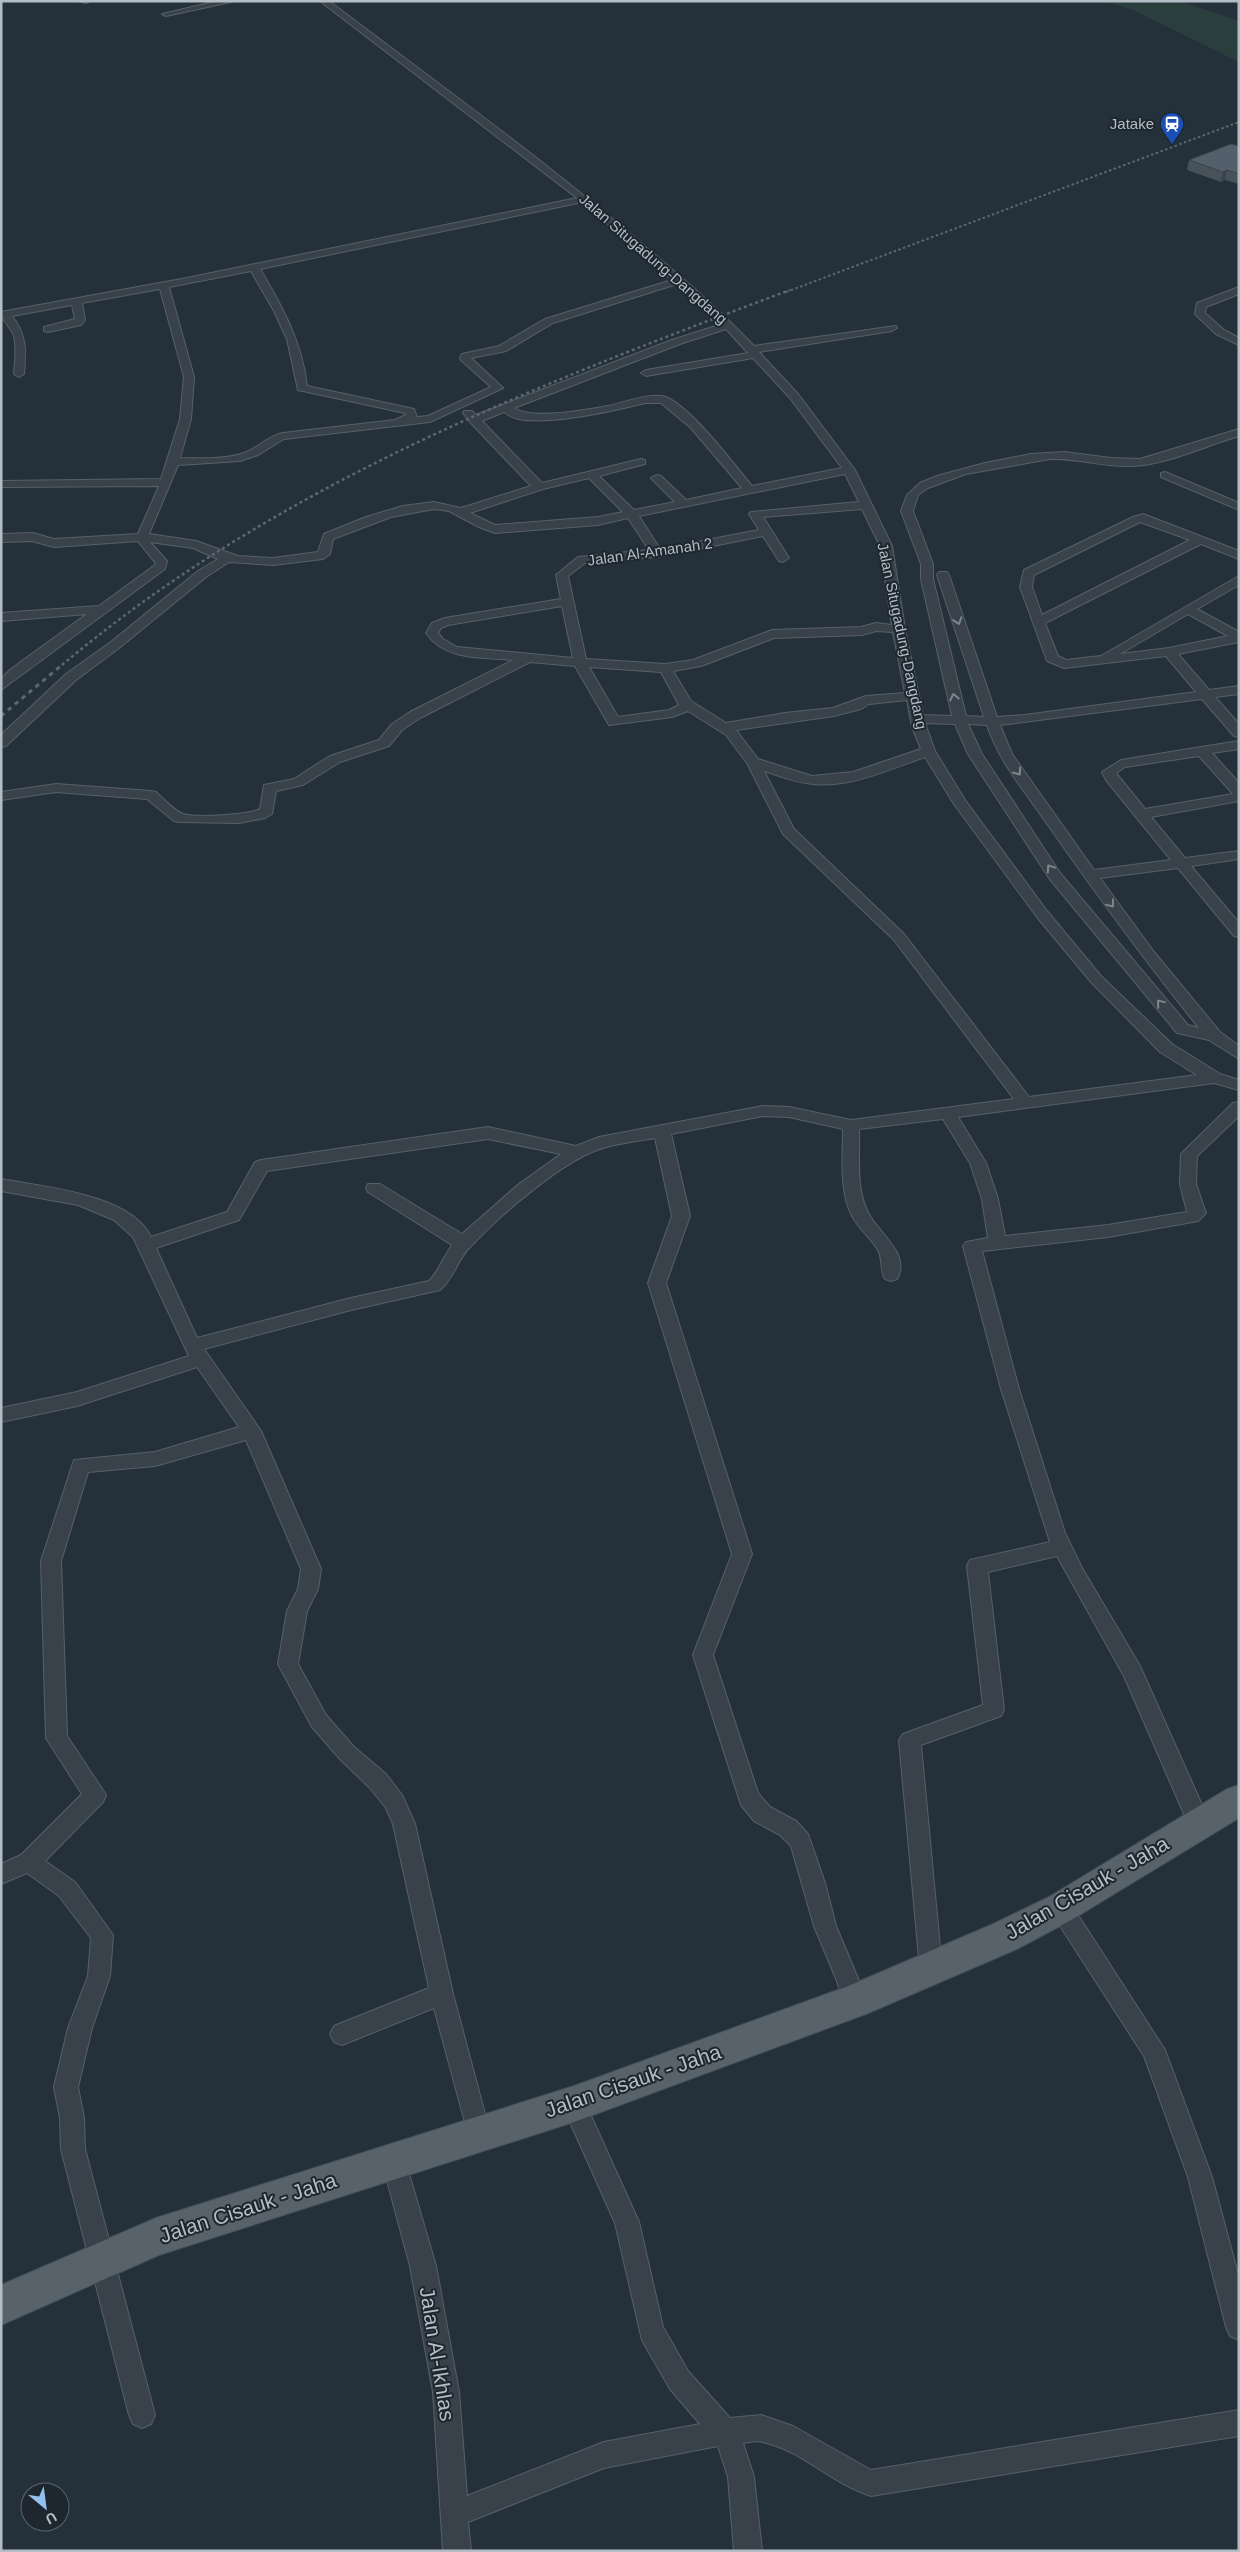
<svg xmlns="http://www.w3.org/2000/svg" width="1240" height="2552" viewBox="0 0 1240 2552" font-family="Helvetica,sans-serif">
<style>
.green{fill:#2a3f3d}
.lines{fill:none;stroke-linecap:round;stroke-linejoin:round}
.street-casing{stroke:#576068;stroke-width:2}
.primary-casing{stroke:#454e56;stroke-width:2}
.street{fill:#39424a;fill-rule:evenodd}
.primary{fill:#57626a;fill-rule:evenodd}
.rail-far2{stroke:#5b6771;stroke-width:2;stroke-dasharray:2.5 2.5;stroke-linecap:butt}
.rail-far1{stroke:#5b6771;stroke-width:2.5;stroke-dasharray:3 3;stroke-linecap:butt}
.rail{stroke:#5b6771;stroke-width:3;stroke-dasharray:4.5 4.5;stroke-linecap:butt}
.wall{fill:#47525b}
.shaded-wall{fill:#3a424a}
.building{fill:#535f6a;stroke:#3a424a}
.oneway{stroke:#7d868e}
.labels{text-anchor:middle;stroke-width:4;stroke-linejoin:round;paint-order:stroke}
.far-poi-label{font-size:15px;fill:#b4bdc6;stroke:#1e272f;text-anchor:end}
.far-street-label{font-size:15px;fill:#b4bdc6;stroke:#1e272f}
.near-street-label{font-size:21px;fill:#b4bdc6;stroke:#1e272f}
</style>
<rect width="100%" height="100%" fill="#25313a"/>
<path class="green" d="M 1104,1 L 1180,1 L 1239,21 L 1239,62 L 1133,10 Z"/>
<g class="lines">
<g class="street-casing">
<g id="street">
<path d="M 77,1 L 90,1 L 86,3 Z"/>
<path d="M 218,1 L 235,1 L 166,16 L 162,14 Z"/>
<path d="M 320,1 L 329,1 C 437,83 547,162 649,250 C 686,281 720,310 754,346 L 896,326 L 897,328 L 892,331 L 759,352 L 798,394 L 855,470 L 892,546 L 905,629 L 923,715 L 952,716 L 921,579 L 921,564 L 901,511 L 907,495 L 920,483 L 937,476 L 985,463 L 1031,454 L 1064,452 L 1111,458 L 1140,459 L 1239,429 L 1239,436 C 1204,446 1167,465 1131,466 C 1104,467 1077,458 1050,459 L 966,474 L 928,488 L 918,495 L 913,511 L 933,564 L 933,579 L 966,716 L 984,717 L 937,575 L 939,572 L 947,572 L 949,575 L 997,717 L 1025,715 L 1196,692 L 1166,656 L 1064,668 L 1047,661 L 1020,587 L 1024,570 L 1133,517 L 1143,514 L 1239,551 L 1239,559 L 1201,544 L 1045,623 L 1058,656 L 1066,660 L 1101,656 L 1239,576 L 1239,585 L 1197,609 L 1239,632 L 1239,642 L 1178,654 L 1209,690 L 1239,686 L 1239,694 L 1215,697 L 1239,724 L 1239,737 L 1234,736 L 1202,699 L 1000,725 L 1012,754 L 1094,870 L 1171,860 L 1106,780 L 1102,772 L 1121,760 L 1239,741 L 1239,749 L 1212,753 L 1239,783 L 1239,801 L 1151,817 L 1185,858 L 1239,851 L 1239,859 L 1191,866 L 1239,923 L 1239,937 L 1234,936 L 1178,868 L 1100,878 L 1154,952 L 1220,1032 L 1239,1046 L 1239,1059 L 1209,1040 L 1177,1033 L 1049,878 L 968,754 L 955,724 L 925,723 L 935,751 L 965,800 L 1047,911 L 1101,976 L 1172,1044 L 1220,1074 L 1239,1080 L 1239,1090 L 1214,1083 L 958,1117 L 986,1163 L 998,1199 L 1005,1236 L 1108,1225 L 1187,1212 L 1180,1184 L 1181,1154 L 1233,1103 L 1239,1102 L 1239,1116 L 1197,1156 L 1196,1184 L 1206,1213 L 1198,1221 L 1108,1237 L 982,1251 L 1019,1389 L 1065,1533 L 1082,1568 L 1140,1666 L 1210,1823 L 1207,1830 L 1199,1833 L 1191,1830 L 1124,1676 L 1057,1556 L 988,1572 L 1004,1710 L 1001,1716 L 921,1745 L 942,1969 L 939,1977 L 931,1980 L 923,1977 L 920,1969 L 899,1740 L 903,1734 L 983,1705 L 967,1566 L 970,1560 L 1050,1542 L 1001,1389 L 963,1246 L 966,1242 L 988,1238 L 982,1199 L 970,1163 L 943,1119 L 859,1129 C 860,1157 855,1192 870,1216 C 880,1234 911,1255 897,1279 L 891,1281 L 885,1279 C 880,1271 883,1259 878,1250 C 871,1238 859,1229 852,1216 C 839,1190 843,1157 843,1129 L 789,1117 L 763,1116 L 671,1134 L 690,1216 L 666,1283 L 752,1554 L 713,1655 L 758,1793 L 770,1807 L 796,1821 L 808,1834 L 825,1883 L 836,1926 L 859,1981 L 865,2002 L 861,2010 L 853,2013 L 845,2010 L 837,1981 L 814,1926 L 791,1846 L 780,1835 L 754,1821 L 741,1805 L 693,1655 L 732,1554 L 648,1283 L 672,1216 L 655,1138 C 638,1141 620,1143 603,1148 C 564,1159 498,1217 470,1247 C 457,1260 454,1278 440,1290 L 351,1310 L 204,1349 L 261,1431 L 321,1569 L 318,1589 L 307,1611 L 298,1664 L 326,1715 L 354,1747 L 386,1774 L 402,1795 L 415,1824 L 453,1994 L 490,2133 L 486,2141 L 478,2145 L 470,2141 L 434,2008 L 342,2045 L 334,2042 L 330,2034 L 334,2026 L 429,1988 L 393,1824 L 386,1808 L 370,1788 L 340,1759 L 312,1727 L 278,1664 L 287,1611 L 298,1589 L 301,1569 L 246,1440 L 155,1466 L 88,1472 L 61,1561 L 67,1736 L 106,1795 L 103,1802 L 45,1861 L 75,1882 L 113,1935 L 110,1976 L 92,2028 L 78,2087 L 84,2118 L 85,2149 L 155,2415 L 151,2424 L 142,2428 L 133,2424 L 129,2415 L 61,2149 L 60,2118 L 54,2087 L 68,2028 L 88,1976 L 91,1938 L 59,1896 L 27,1873 L 1,1884 L 1,1864 L 21,1855 L 82,1794 L 46,1738 L 41,1561 L 74,1460 L 155,1452 L 239,1427 L 197,1367 L 77,1406 L 1,1422 L 1,1408 L 77,1392 L 189,1356 L 133,1237 L 114,1220 L 78,1205 L 1,1191 L 1,1179 C 43,1187 131,1194 151,1237 L 227,1212 L 255,1162 L 261,1160 L 488,1127 L 576,1146 L 599,1137 L 763,1106 L 789,1107 L 851,1120 L 1014,1099 L 894,940 L 783,834 L 747,763 L 726,735 L 688,711 L 672,717 L 609,725 L 575,666 L 530,662 L 420,718 L 402,730 L 389,746 L 340,762 L 303,785 L 276,791 L 272,814 L 265,818 L 239,823 L 179,822 L 174,821 L 147,799 L 56,792 L 1,800 L 1,792 L 56,784 L 151,791 L 156,792 C 163,798 174,811 183,814 C 196,818 249,815 260,809 L 264,785 L 294,779 L 330,756 L 379,740 L 392,724 L 410,712 L 513,660 C 483,657 445,661 426,633 L 432,623 L 445,618 L 561,599 L 556,575 L 578,557 L 649,550 L 628,518 L 598,525 L 495,533 L 479,527 L 449,511 L 434,509 L 391,517 L 333,539 L 330,554 L 323,559 L 273,565 L 229,562 L 206,577 L 119,648 L 76,680 L 6,746 L 1,747 L 1,735 L 66,674 L 111,642 L 198,571 L 218,559 L 193,548 L 150,542 L 167,561 L 165,569 L 1,690 L 1,679 L 11,669 L 87,614 L 1,621 L 1,613 L 99,606 L 155,565 L 155,562 L 138,541 L 54,547 L 32,541 L 1,542 L 1,534 L 33,533 L 54,539 L 138,534 L 159,486 L 1,487 L 1,481 L 161,479 L 180,419 L 184,377 L 160,289 L 82,303 L 85,320 L 81,325 L 48,332 L 44,331 L 44,327 L 75,319 L 72,305 L 12,316 C 27,335 26,351 24,374 L 19,377 L 14,374 C 15,362 17,348 14,336 C 11,327 1,320 1,312 L 187,278 L 577,198 ZM 583,202 L 672,280 L 545,319 L 499,346 L 462,354 L 460,358 L 461,360 L 491,387 L 428,416 L 417,417 L 414,409 L 307,386 C 302,342 282,306 260,269 ZM 251,271 L 274,311 L 287,339 L 298,390 L 405,413 L 406,415 L 395,420 L 283,433 C 268,436 258,448 244,453 C 224,460 201,458 180,458 L 191,419 L 194,377 L 169,287 ZM 677,284 L 722,324 L 672,340 L 476,415 L 472,411 L 464,411 L 463,413 L 470,422 L 531,486 L 461,508 L 434,502 L 403,506 L 366,517 L 324,534 L 318,552 L 273,558 L 238,556 L 196,541 L 149,534 L 178,465 L 240,461 L 258,455 L 284,439 L 430,422 L 503,388 L 471,358 L 506,351 L 553,323 ZM 726,329 L 748,353 L 646,370 L 641,373 L 646,376 L 753,358 L 790,398 L 842,468 L 752,486 C 732,462 695,412 668,398 C 654,391 623,403 608,406 C 585,410 533,420 514,408 L 680,344 ZM 645,403 L 661,403 L 691,428 L 742,488 L 686,500 L 661,476 L 657,475 L 651,478 L 675,502 L 634,510 L 599,476 L 645,464 L 645,460 L 641,459 L 542,483 L 482,421 L 504,412 C 509,415 513,418 518,419 C 550,425 613,411 645,403 ZM 845,474 L 859,502 L 751,512 L 749,514 L 759,530 L 660,549 L 639,516 ZM 589,478 L 623,512 L 598,517 L 495,525 L 470,513 L 543,489 ZM 862,509 L 880,546 L 892,625 L 876,623 L 861,627 L 772,630 L 693,660 L 665,664 L 586,659 L 568,576 L 585,563 L 657,557 L 763,536 L 779,561 L 783,562 L 789,558 L 763,517 ZM 1140,522 L 1190,540 L 1042,615 L 1032,587 L 1034,575 ZM 562,606 L 573,658 L 457,647 L 443,639 L 438,633 L 441,628 L 448,625 ZM 1188,614 L 1228,636 L 1169,648 L 1120,654 ZM 876,631 L 893,632 L 905,693 L 866,696 L 833,708 L 785,713 L 726,723 L 691,701 L 673,671 L 701,666 L 774,638 L 862,635 ZM 589,667 L 661,672 L 679,705 L 669,710 L 618,717 ZM 907,700 L 912,727 L 921,749 L 853,772 L 812,776 L 758,759 L 736,730 L 834,716 L 861,709 L 869,704 ZM 968,724 L 987,725 C 999,762 1026,793 1048,825 C 1096,894 1146,962 1199,1028 L 1188,1025 L 1060,873 L 982,754 ZM 1199,756 L 1233,794 L 1145,809 L 1116,773 L 1125,767 ZM 925,757 L 954,804 L 1037,917 L 1091,982 L 1160,1052 L 1197,1075 L 1029,1097 L 904,934 L 794,829 L 764,771 C 780,776 796,783 813,784 C 850,788 890,769 925,757 ZM 488,1139 L 561,1154 L 519,1184 L 462,1234 L 380,1184 L 368,1184 L 366,1188 L 368,1192 L 452,1245 C 444,1256 439,1271 429,1281 L 351,1298 L 197,1338 L 156,1248 L 239,1220 L 267,1171 Z"/>
<path d="M 1239,287 L 1239,294 L 1206,307 L 1205,313 L 1224,330 L 1239,338 L 1239,345 L 1216,334 L 1195,314 L 1197,303 Z"/>
<path d="M 1165,472 L 1239,503 L 1239,510 L 1161,477 L 1161,473 Z"/>
<path d="M 1061,1898 L 1069,1901 L 1165,2050 L 1212,2177 L 1239,2278 L 1239,2340 L 1230,2336 L 1226,2327 L 1188,2177 L 1144,2056 L 1053,1915 L 1050,1908 L 1053,1901 Z"/>
<path d="M 574,2092 L 582,2096 L 639,2222 L 663,2327 L 688,2371 L 730,2418 L 761,2415 L 793,2426 L 871,2470 L 1239,2410 L 1239,2436 L 871,2496 C 832,2484 803,2451 763,2442 C 757,2440 749,2442 743,2443 L 754,2477 L 762,2551 L 734,2551 L 728,2477 L 718,2446 L 604,2468 L 468,2522 L 471,2551 L 443,2551 L 433,2392 L 410,2266 L 382,2162 L 385,2153 L 394,2150 L 403,2153 L 436,2266 L 459,2392 L 467,2496 L 604,2442 L 700,2424 L 670,2389 L 642,2340 L 615,2223 L 562,2104 L 566,2096 Z"/>
</g>
</g>
<g class="primary-casing">
<path id="primary" d="M 1239,1785 L 1239,1818 L 1073,1919 L 1017,1949 L 866,2014 L 574,2122 L 159,2255 L 1,2325 L 1,2285 L 156,2218 L 574,2086 L 846,1987 L 991,1925 L 1049,1897 L 1227,1789 Z"/>
</g>
<use href="#street" class="street"/>
<use href="#primary" class="primary"/>
<path class="rail-far2" d="M 786,292 L 1239,122"/>
<path class="rail-far1" d="M 62,665 C 276,485 531,387 790,290"/>
<path class="rail" d="M 1,716 L 63,664"/>
</g>
<path class="wall" d="M 1239,146 L 1239,184 L 1225,180 L 1221,182 L 1187,170 L 1189,160 Z"/>
<path class="shaded-wall" d="M 1227,170 L 1225,180 L 1221,182 L 1223,172 Z"/>
<path class="building" d="M 1231,144 L 1239,146 L 1239,174 L 1227,170 L 1223,172 L 1189,160 Z"/>
<defs><path id="oneway-chevron" d="M-2-3.5L2.5 0L-2 3.5" fill="none" stroke-width="1.6" stroke-linecap="round" stroke-linejoin="round" transform="scale(1.25)"/></defs>
<g class="oneway">
<use href="#oneway-chevron" transform="translate(958 621) rotate(71)"/>
<use href="#oneway-chevron" transform="translate(954 697) rotate(-102)"/>
<use href="#oneway-chevron" transform="translate(1018 772) rotate(55)"/>
<use href="#oneway-chevron" transform="translate(1050 868) rotate(-124)"/>
<use href="#oneway-chevron" transform="translate(1111 904) rotate(53)"/>
<use href="#oneway-chevron" transform="translate(1160 1003) rotate(-130)"/>
</g>
<defs>
<g id="station-pin" transform="scale(1.25)"><path d="M0 17L-7.5 6A9.5 9.5 0 1 1 7.5 6Z" fill="#1a4fb4" stroke="#1e272f"/><path d="M-3-6H3Q5-6 5-4V2Q5 4 3 4L4.5 6H3L1.5 4h-3L-3 6H-4.5L-3 4Q-5 4-5 2V-4Q-5-6-3-6ZM-3.5-4v3h7v-3ZM-3.5 1v1.5H-2V1ZM2 1v1.5H3.5V1Z" fill="#fff"/></g>
</defs>
<g fill-rule="evenodd">
<use href="#station-pin" x="1172" y="124"/>
</g>
<g class="labels">
<g class="far-poi-label">
<text x="1154" y="129">Jatake</text>
</g>
<g class="far-street-label">
<text transform="translate(653 259) rotate(41)" y="5">Jalan Situgadung-Dangdang</text>
<text transform="translate(650 552) rotate(-8)" y="5">Jalan Al-Amanah 2</text>
<text transform="translate(902 636) rotate(78)" y="5">Jalan Situgadung-Dangdang</text>
</g>
<g class="near-street-label">
<text transform="translate(1087 1888) rotate(-30)" y="7">Jalan Cisauk - Jaha</text>
<text transform="translate(633 2081) rotate(-19)" y="7">Jalan Cisauk - Jaha</text>
<text transform="translate(248 2208) rotate(-18)" y="7">Jalan Cisauk - Jaha</text>
<text transform="translate(437 2354) rotate(81)" y="7">Jalan Al-Ikhlas</text>
</g>
</g>
<rect width="1240" height="2552" fill="none" stroke="#b4bdc6" stroke-width="5"/>
<g transform="translate(45 2507) rotate(151)"><circle r="24" fill="#1e272f" stroke="#5a636b"/>
<path d="M0-4L9 19L0 12L-9 19Z" fill="#92c1ed"/>
<text y="-8" font-size="14" font-weight="bold" text-anchor="middle" fill="#b4bdc6">U</text>
</g>
</svg>
